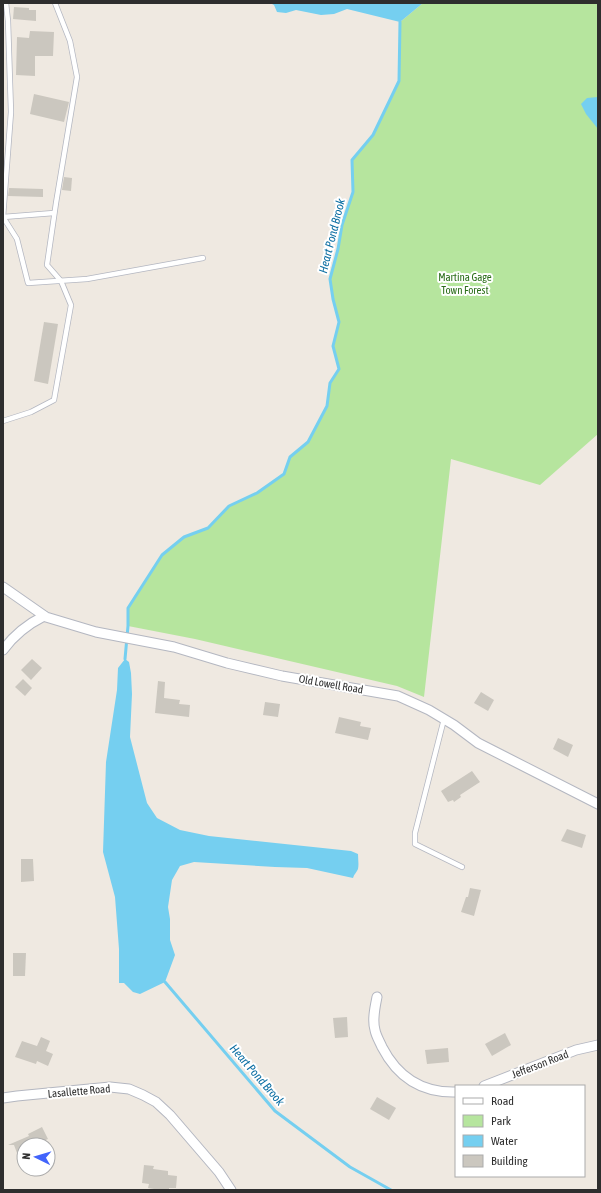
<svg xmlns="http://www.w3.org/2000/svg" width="601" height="1193" viewBox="0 0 601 1193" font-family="'Asap Condensed',sans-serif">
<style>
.green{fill:#b6e59e}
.water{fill:#75cff0}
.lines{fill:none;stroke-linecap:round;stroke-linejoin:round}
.stream{stroke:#75cff0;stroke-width:3}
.building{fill:#cbc7bf}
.lane-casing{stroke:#b4b7c1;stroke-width:6}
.street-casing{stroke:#b4b7c1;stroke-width:11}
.lane{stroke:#fff;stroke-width:4.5}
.street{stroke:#fff;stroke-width:9}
.labels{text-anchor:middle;stroke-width:4;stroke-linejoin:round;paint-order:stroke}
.park-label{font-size:11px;fill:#2c6e1b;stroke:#fff}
.street-label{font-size:11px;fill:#2e2e2e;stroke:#fff}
.water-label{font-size:12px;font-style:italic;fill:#0d6fa3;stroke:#fff}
</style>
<rect width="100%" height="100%" fill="#efe9e1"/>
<path class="green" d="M 423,3 L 598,3 L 598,434 L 540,485 L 451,459 L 424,697 L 397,686 L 195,639 L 128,626 L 128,608 L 162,555 L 184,537 L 208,528 L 229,506 L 257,493 L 284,474 L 290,457 L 308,442 L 327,406 L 330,383 L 339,369 L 333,346 L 339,322 L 333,299 L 330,279 L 338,249 L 342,225 L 353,192 L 352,160 L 373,135 L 398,81 L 400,22 Z"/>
<g class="water">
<path d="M 270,3 L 423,3 L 400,22 L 347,9 L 334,14 L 321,15 L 296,10 L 286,13 L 277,12 L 274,5 Z"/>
<path d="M 598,97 L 598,129 L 586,114 L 581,104 L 587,98 Z"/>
<path d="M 125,659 L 129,662 L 131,673 L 132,694 L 130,737 L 147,803 L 157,818 L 180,830 L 209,836 L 351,851 L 358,854 C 358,859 359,864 358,869 C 357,872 354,874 353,878 L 307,868 L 275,867 L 194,862 L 180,866 L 172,880 L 168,907 L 170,919 L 170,940 L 175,955 L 165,982 L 140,994 L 133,992 L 124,983 L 119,983 L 119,949 L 115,897 L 103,852 L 106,762 L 117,690 L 118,668 Z"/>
</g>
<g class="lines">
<g class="stream">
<path d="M 125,659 L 128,626 L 128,608 L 162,555 L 184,537 L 208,528 L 229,506 L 257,493 L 284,474 L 290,457 L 308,442 L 327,406 L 330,383 L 339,369 L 333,346 L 339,322 L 333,299 L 330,279 L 338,249 L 342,225 L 353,192 L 352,160 L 373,135 L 399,81 L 400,22"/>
<path d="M 165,982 L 275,1111 L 350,1167 L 391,1190"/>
</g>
</g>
<g class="building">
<path d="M 14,7 L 29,8 L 29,10 L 36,10 L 36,21 L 13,19 Z"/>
<path d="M 30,31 L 54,32 L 53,56 L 35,56 L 35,76 L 16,75 L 17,37 L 29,38 Z"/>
<path d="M 34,94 L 69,102 L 64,122 L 30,114 Z"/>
<path d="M 64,177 L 72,178 L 71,191 L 62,190 Z"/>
<path d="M 9,188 L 43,189 L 43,197 L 8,196 Z"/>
<path d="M 44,322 L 58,324 L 48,384 L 34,381 Z"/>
<path d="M 32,659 L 42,668 L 31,680 L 21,670 Z"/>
<path d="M 23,679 L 32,688 L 25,696 L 15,687 Z"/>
<path d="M 158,681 L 165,682 L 164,698 L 180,700 L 179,704 L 190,705 L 189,717 L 155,713 Z"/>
<path d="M 481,692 L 494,700 L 488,711 L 474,703 Z"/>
<path d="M 265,702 L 280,704 L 278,717 L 263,715 Z"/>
<path d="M 339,717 L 361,722 L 360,726 L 371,728 L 368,740 L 335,733 Z"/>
<path d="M 558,738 L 573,745 L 568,757 L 553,749 Z"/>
<path d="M 472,771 L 480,782 L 460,795 L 461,797 L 454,802 L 453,800 L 448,802 L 441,791 Z"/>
<path d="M 567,829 L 586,835 L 582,848 L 561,841 Z"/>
<path d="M 21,859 L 33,859 L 34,881 L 21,882 Z"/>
<path d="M 470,888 L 481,890 L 474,916 L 461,912 L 466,897 L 468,897 Z"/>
<path d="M 13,953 L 26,953 L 25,976 L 13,976 Z"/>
<path d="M 347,1017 L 348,1037 L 335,1038 L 333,1018 Z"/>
<path d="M 505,1033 L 511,1045 L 492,1056 L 485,1044 Z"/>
<path d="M 41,1037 L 50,1041 L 46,1051 L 53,1054 L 48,1066 L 37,1061 L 36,1064 L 15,1057 L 22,1041 L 37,1046 Z"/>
<path d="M 448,1048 L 449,1062 L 427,1064 L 425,1050 Z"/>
<path d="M 377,1097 L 396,1108 L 389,1120 L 370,1109 Z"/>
<path d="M 42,1127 L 48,1139 L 34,1145 L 24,1145 L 24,1150 L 17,1153 L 14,1145 L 8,1145 L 29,1136 L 28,1134 Z"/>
<path d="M 144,1165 L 154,1166 L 153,1169 L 168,1171 L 168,1175 L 177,1176 L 176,1188 L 169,1188 L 169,1190 L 160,1190 L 148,1188 L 149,1184 L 142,1183 Z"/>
</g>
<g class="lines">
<g class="lane-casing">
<g id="lane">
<path d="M 54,213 L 3,217 L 17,239 L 28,283 L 87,279 L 203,258"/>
<path d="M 3,217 L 11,112 L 8,21 L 6,3"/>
<path d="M 3,421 L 31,412 L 54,400 L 71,305 L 61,281 L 47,265 L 56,203 L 77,77 L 70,41 L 55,3"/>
<path d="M 444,719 L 415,833 L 415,844 L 462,867"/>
</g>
</g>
<g class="street-casing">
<g id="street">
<path d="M 3,587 L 46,617 L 96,632 L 174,647 L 227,663 L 282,676 L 398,696 L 429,710 L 454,725 L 478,743 L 598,804"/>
<path d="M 3,650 C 14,635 28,624 44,616"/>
<path d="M 377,997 C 375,1007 372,1020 375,1030 C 376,1036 380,1042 382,1047 C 398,1078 422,1093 456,1092"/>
<path d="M 484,1086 L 576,1050 L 598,1045"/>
<path d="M 3,1098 L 17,1096 L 110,1087 L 129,1089 L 143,1095 L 156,1102 L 170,1115 L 219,1172 L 231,1190"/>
</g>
</g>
<use href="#lane" class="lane"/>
<use href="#street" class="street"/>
</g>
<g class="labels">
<g class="park-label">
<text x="465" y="281">Martina Gage<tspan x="465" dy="13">Town Forest</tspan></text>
</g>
<g class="street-label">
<text transform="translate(331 684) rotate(10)" y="4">Old Lowell Road</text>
<text transform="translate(540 1064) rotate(-21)" y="4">Jefferson Road</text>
<text transform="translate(79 1091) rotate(-5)" y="4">Lasallette Road</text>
</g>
<g class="water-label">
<text transform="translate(332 236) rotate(-76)" y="4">Heart Pond Brook</text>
<text transform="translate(257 1075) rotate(49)" y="4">Heart Pond Brook</text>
</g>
</g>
<rect width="601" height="1193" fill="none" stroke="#2e2e2e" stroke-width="8"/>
<rect x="455" y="1085" width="130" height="92" fill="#ffffff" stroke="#ababab"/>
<rect x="463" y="1098" width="20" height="6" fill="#ffffff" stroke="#ababab"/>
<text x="491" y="1105" font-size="12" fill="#2e2e2e">Road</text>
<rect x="463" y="1115" width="20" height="12" fill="#b6e59e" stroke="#ababab"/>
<text x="491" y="1125" font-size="12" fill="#2e2e2e">Park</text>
<rect x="463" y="1135" width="20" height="12" fill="#75cff0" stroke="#ababab"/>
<text x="491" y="1145" font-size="12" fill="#2e2e2e">Water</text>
<rect x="463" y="1155" width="20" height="12" fill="#cbc7bf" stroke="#ababab"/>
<text x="491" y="1165" font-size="12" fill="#2e2e2e">Building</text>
<g transform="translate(36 1157) rotate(275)"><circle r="19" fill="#ffffff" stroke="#ababab"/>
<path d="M0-3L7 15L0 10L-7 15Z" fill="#4264fb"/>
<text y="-6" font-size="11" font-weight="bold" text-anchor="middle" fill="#2e2e2e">N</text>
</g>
</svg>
